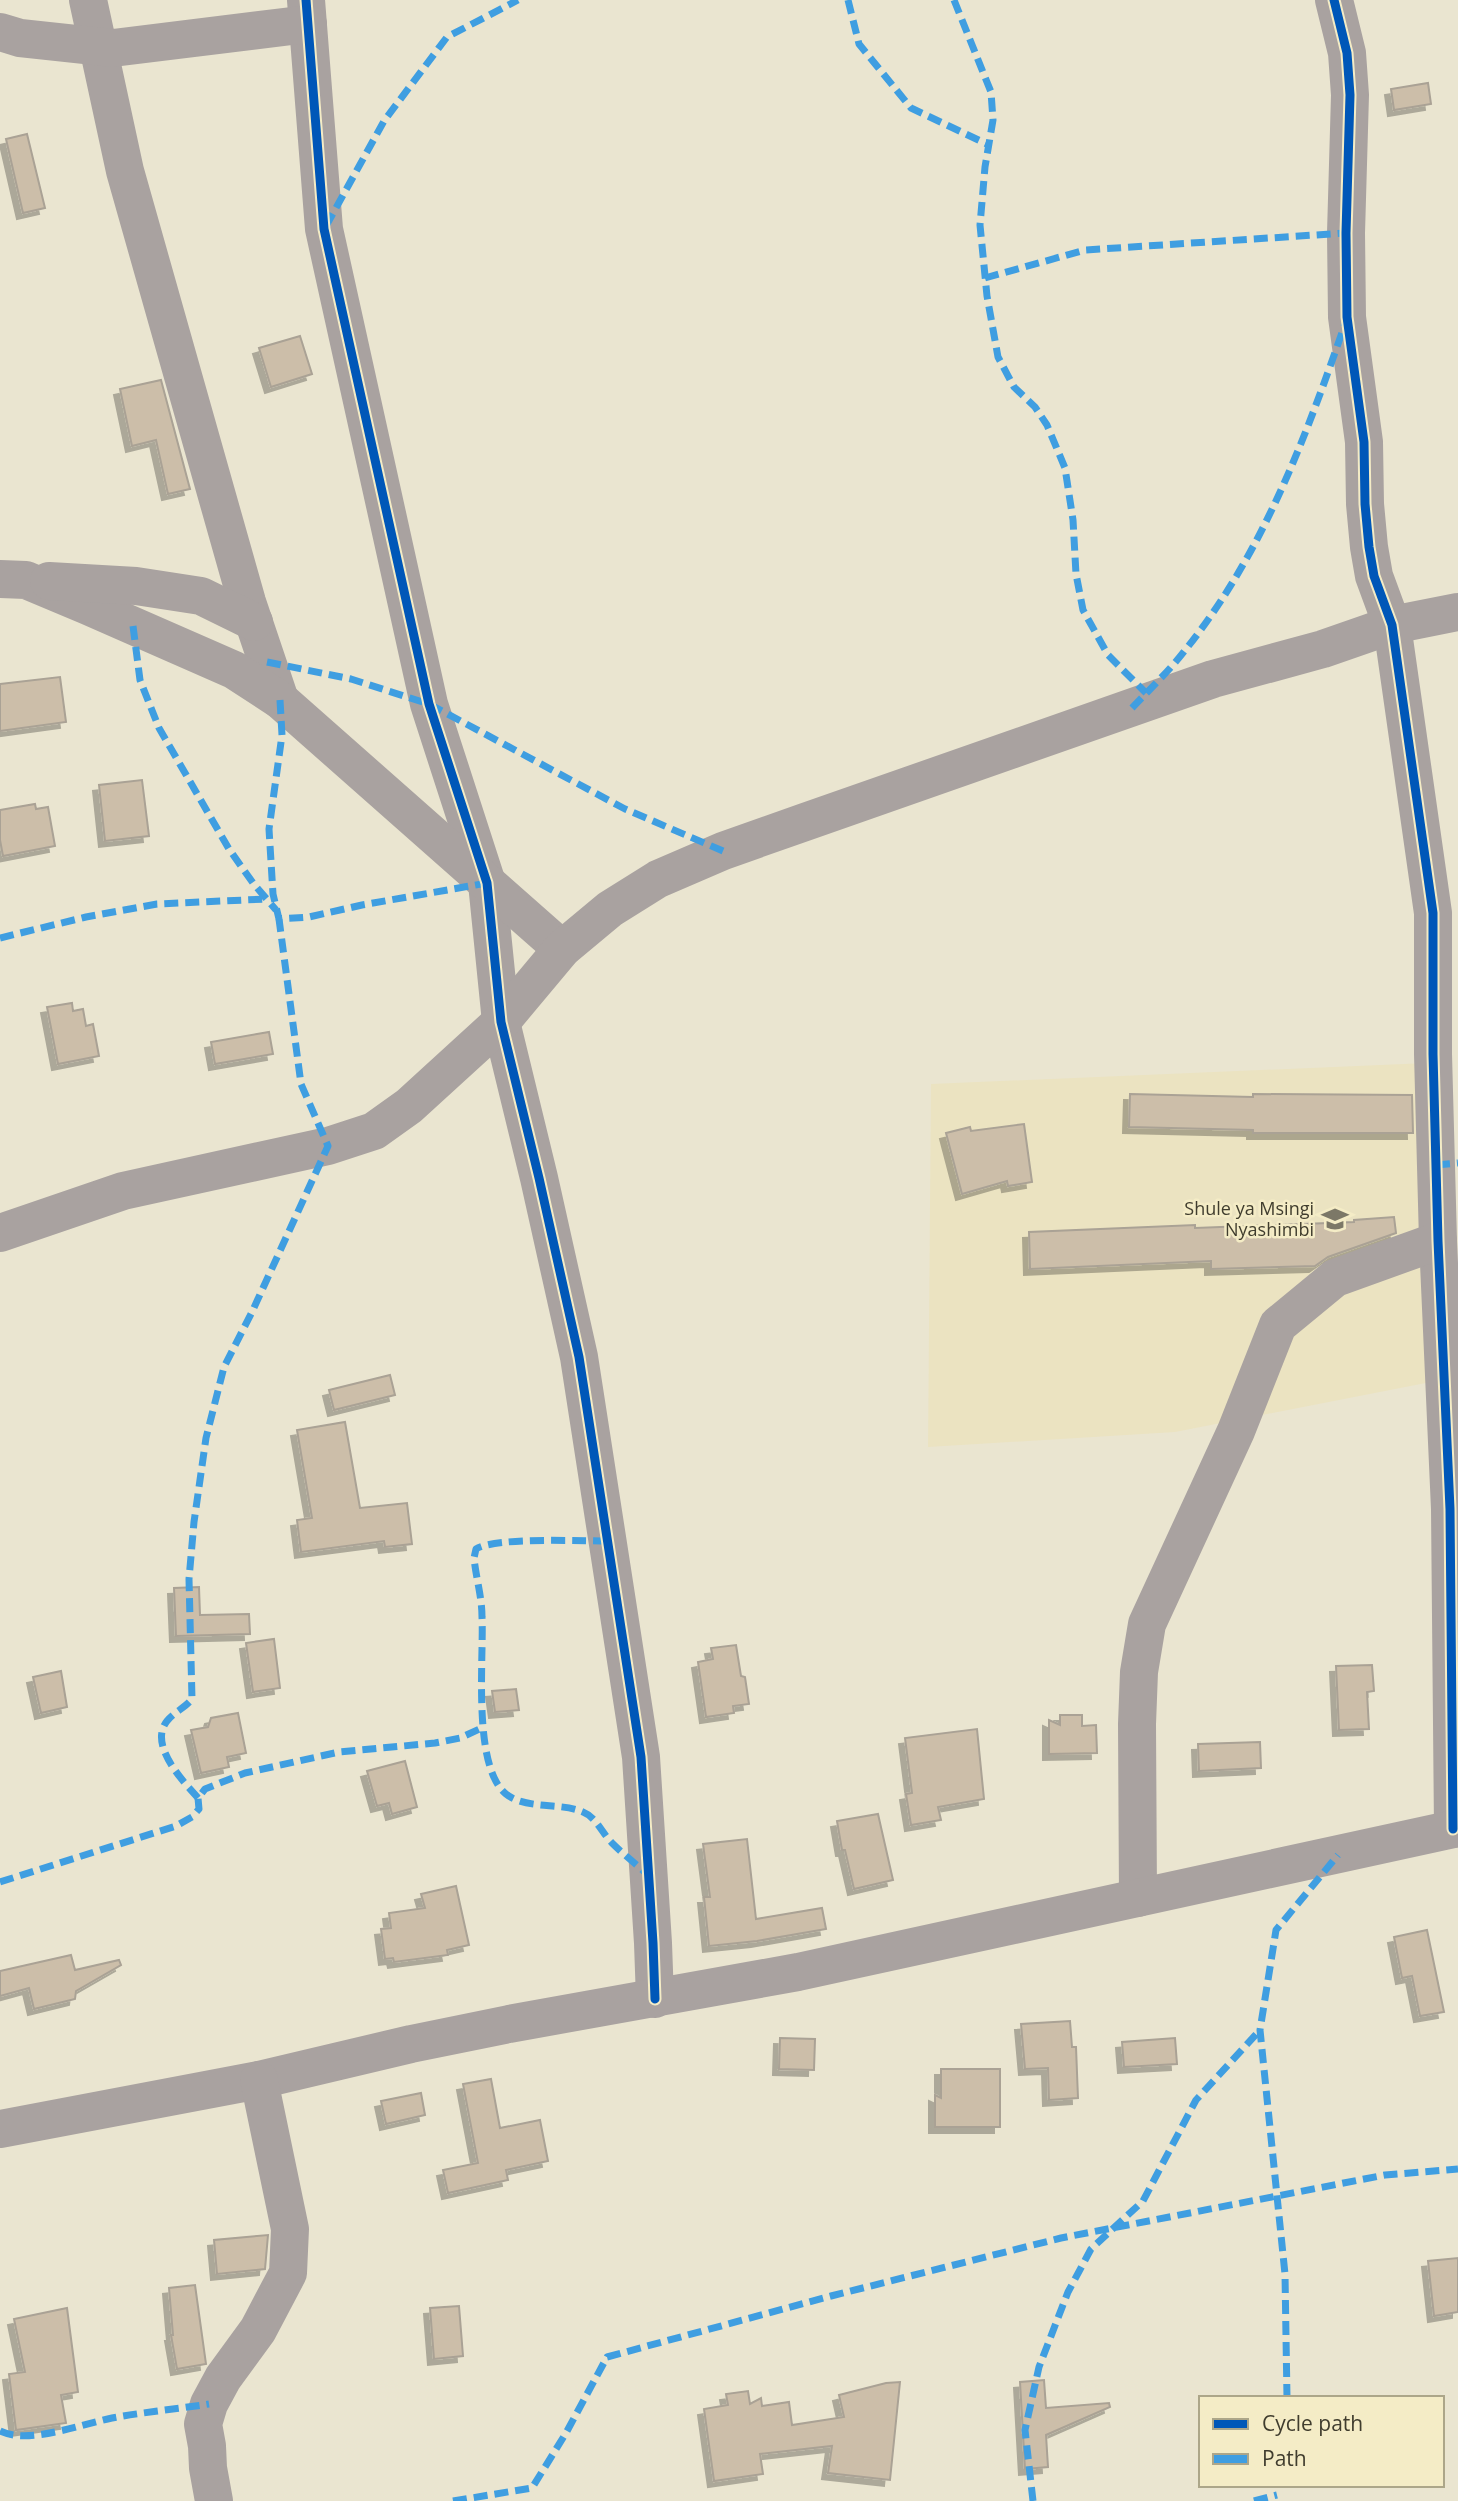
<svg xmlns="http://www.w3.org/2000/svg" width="1458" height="2501" viewBox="0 0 1458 2501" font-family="'Open Sans',sans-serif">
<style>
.built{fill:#ebe3c1}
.building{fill:#ccbea9;stroke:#aaa295;stroke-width:2;filter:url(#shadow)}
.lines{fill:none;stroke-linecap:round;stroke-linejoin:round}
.minor{stroke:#a9a2a0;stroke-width:38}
.quiet{stroke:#3f9ee1;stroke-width:7;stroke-dasharray:14 7;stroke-linecap:butt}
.cycleway-casing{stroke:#f4ecc6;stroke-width:13}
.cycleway{stroke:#0057b8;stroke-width:9}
.labels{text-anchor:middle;stroke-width:5;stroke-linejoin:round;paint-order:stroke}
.poi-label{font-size:18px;fill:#403d2e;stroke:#f4ecc6;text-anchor:end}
</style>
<defs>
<filter id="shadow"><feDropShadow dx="-6" dy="6" stdDeviation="0" flood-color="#0004"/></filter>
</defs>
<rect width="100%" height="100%" fill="#eae5d0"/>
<path class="built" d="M 1427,1063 L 1436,1381 L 1175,1432 L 928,1447 L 931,1084 Z"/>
<g class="building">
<path d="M 1428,83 L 1431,104 L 1394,110 L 1391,89 Z"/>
<path d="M 27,134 L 45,208 L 23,213 L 6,139 Z"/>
<path d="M 300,336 L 312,374 L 271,387 L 259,348 Z"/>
<path d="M 161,380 L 190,489 L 168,494 L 156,440 L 132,446 L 120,389 Z"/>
<path d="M 60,677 L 66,722 L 0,731 L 0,684 Z"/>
<path d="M 142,780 L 149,836 L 105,841 L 99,785 Z"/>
<path d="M 35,804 L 36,809 L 48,807 L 55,846 L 3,856 L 0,840 L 0,810 Z"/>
<path d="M 72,1003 L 73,1011 L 83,1009 L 86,1026 L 93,1024 L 99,1056 L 58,1064 L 47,1007 Z"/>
<path d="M 269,1032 L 273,1054 L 215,1064 L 211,1042 Z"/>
<path d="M 1130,1094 L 1253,1097 L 1253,1094 L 1412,1095 L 1413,1133 L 1253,1133 L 1253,1130 L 1129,1127 Z"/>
<path d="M 1024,1124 L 1032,1182 L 1008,1186 L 1007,1181 L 962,1194 L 946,1133 L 970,1127 L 971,1131 Z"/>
<path d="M 1394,1217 L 1396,1233 L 1328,1257 L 1315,1266 L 1211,1269 L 1211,1261 L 1030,1269 L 1029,1232 L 1195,1225 L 1195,1228 L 1354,1222 L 1354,1220 Z"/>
<path d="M 390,1375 L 395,1395 L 334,1410 L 329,1390 Z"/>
<path d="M 345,1422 L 360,1508 L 407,1503 L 412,1544 L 385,1547 L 384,1541 L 301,1552 L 297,1520 L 312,1518 L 297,1430 Z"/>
<path d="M 199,1587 L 200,1615 L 249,1614 L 250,1634 L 176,1636 L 174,1588 Z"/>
<path d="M 274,1639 L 280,1688 L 253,1692 L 246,1643 Z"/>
<path d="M 736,1645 L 741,1676 L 745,1677 L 749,1704 L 733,1706 L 734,1713 L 706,1717 L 698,1662 L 713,1659 L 711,1648 Z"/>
<path d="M 1372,1665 L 1374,1691 L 1367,1692 L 1369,1729 L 1339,1730 L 1336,1666 Z"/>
<path d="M 61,1671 L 67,1707 L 41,1713 L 33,1677 Z"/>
<path d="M 516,1689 L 519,1710 L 495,1712 L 492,1691 Z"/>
<path d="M 238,1713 L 246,1753 L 227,1757 L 229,1767 L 201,1773 L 191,1730 L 208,1727 L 211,1718 Z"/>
<path d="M 1060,1715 L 1082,1715 L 1082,1726 L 1096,1725 L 1097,1753 L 1049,1754 L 1049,1720 L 1060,1725 Z"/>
<path d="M 977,1729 L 984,1799 L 938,1807 L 941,1820 L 911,1825 L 906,1794 L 912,1793 L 905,1738 Z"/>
<path d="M 1260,1742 L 1261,1768 L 1199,1771 L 1198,1744 Z"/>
<path d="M 405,1761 L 417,1807 L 392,1814 L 389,1803 L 377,1806 L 367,1771 Z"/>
<path d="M 878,1814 L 893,1880 L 854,1889 L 845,1850 L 842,1850 L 837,1821 Z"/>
<path d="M 747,1839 L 756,1919 L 822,1908 L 826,1929 L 757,1941 L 709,1946 L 704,1897 L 710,1897 L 703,1844 Z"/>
<path d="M 456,1886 L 469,1945 L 447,1950 L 448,1955 L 394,1962 L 393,1958 L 385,1959 L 381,1929 L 391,1928 L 389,1913 L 425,1908 L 421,1894 Z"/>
<path d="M 1427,1930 L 1444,2012 L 1420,2016 L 1412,1976 L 1402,1978 L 1394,1937 Z"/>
<path d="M 71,1955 L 75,1970 L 119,1960 L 121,1965 L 76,1991 L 75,1999 L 34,2009 L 29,1988 L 0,1996 L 0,1971 Z"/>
<path d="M 1070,2021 L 1072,2047 L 1076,2047 L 1078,2098 L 1049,2100 L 1048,2068 L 1025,2069 L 1021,2024 Z"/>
<path d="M 780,2038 L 815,2039 L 814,2070 L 779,2069 Z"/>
<path d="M 1175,2038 L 1177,2064 L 1124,2067 L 1122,2042 Z"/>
<path d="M 941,2069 L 1000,2069 L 1000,2127 L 935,2127 L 935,2095 L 941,2098 Z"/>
<path d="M 491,2079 L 500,2128 L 540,2120 L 548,2161 L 506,2170 L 508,2180 L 448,2193 L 443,2170 L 478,2163 L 463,2084 Z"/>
<path d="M 421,2093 L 425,2115 L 386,2124 L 381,2101 Z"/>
<path d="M 268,2235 L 265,2269 L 217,2274 L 214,2240 Z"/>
<path d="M 1458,2258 L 1458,2312 L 1434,2316 L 1428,2261 Z"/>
<path d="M 195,2285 L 206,2364 L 177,2369 L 171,2335 L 173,2335 L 169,2288 Z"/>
<path d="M 459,2306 L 463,2356 L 434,2359 L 430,2308 Z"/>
<path d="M 67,2308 L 78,2392 L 61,2395 L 66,2423 L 16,2430 L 9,2374 L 25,2372 L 14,2319 Z"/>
<path d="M 1044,2380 L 1046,2408 L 1109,2403 L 1110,2407 L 1046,2435 L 1048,2467 L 1025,2469 L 1020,2382 Z"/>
<path d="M 900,2382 L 890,2480 L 828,2473 L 832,2446 L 760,2454 L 763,2474 L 714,2481 L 704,2409 L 728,2405 L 726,2394 L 748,2391 L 750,2404 L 761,2398 L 762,2406 L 789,2402 L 792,2425 L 844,2417 L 839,2395 L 886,2383 Z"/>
</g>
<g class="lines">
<g class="minor">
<path d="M 88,0 L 125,171 L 247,602 L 280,700"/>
<path d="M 306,0 L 324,229 L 429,704 L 487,883 L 501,1022 L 539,1178 L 579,1357 L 641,1757 L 653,1943 L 655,1999"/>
<path d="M 1334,0 L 1347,53 L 1350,95 L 1346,233 L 1347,317 L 1364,442 L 1365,504 L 1369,547 L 1374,576 L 1392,625 L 1433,913 L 1433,1054 L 1438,1241 L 1450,1509 L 1453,1829"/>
<path d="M 0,32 L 20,38 L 113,48 L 308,24"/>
<path d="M 0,579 L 26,580 L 88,606 L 234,670 L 280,700 L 562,949"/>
<path d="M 49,581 L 136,586 L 201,596 L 254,622"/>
<path d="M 0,1233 L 123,1191 L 328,1146 L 374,1131 L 409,1106 L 501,1022 L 562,949 L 610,909 L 658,879 L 723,851 L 805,822 L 1213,679 L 1323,649 L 1392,625 L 1458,612"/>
<path d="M 1138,1898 L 1137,1724 L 1139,1672 L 1147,1624 L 1236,1431 L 1278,1325 L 1335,1278 L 1438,1241"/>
<path d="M 0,2129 L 259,2080 L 411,2044 L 509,2024 L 798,1972 L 1458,1828"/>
<path d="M 214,2501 L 208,2468 L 207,2446 L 203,2424 L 209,2404 L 223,2378 L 258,2330 L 288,2273 L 290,2229 L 259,2080"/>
</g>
<g class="quiet">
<path d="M 848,0 L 859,44 L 911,108 L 989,145"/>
<path d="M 954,0 L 991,92 L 993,120 L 985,167 L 980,225 L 987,296 L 998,357 L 1014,387 L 1035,407 L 1047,425 L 1065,468 L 1073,520 L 1076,574 L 1083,610 L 1108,655 L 1146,693"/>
<path d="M 326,226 L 384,121 L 447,37 L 518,0"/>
<path d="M 985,278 L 1085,250 L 1346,233"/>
<path d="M 133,626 L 140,680 L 159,728 L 229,849 L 253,883 L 276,910"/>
<path d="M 267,662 L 351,679 L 429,704 L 625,809 L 723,851"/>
<path d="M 280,700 L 282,735 L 269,829 L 273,894 L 279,919 L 309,917 L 362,905 L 487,883"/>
<path d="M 1132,708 C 1150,689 1170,670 1186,649 C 1263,553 1305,439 1345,324"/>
<path d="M 0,938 L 86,917 L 157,904 L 266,899"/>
<path d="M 1436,1165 L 1458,1163"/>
<path d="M 607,1541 C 580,1541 495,1537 476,1549 L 474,1558 C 476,1578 482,1597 482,1617 C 484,1658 472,1766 506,1794 C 526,1810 560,1802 583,1812 C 596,1817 602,1833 612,1843 C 623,1854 636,1864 648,1875"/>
<path d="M 198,1798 C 183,1781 148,1745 167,1721 C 174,1712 185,1708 192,1699 L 189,1579 L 194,1522 L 206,1438 L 224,1367 L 252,1312 L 328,1146 L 301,1084 L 279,919"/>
<path d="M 0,1882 L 176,1826 L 192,1817 L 199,1809 L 198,1798 L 205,1789 L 245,1773 L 339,1752 L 435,1743 L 460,1738 L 484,1727"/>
<path d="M 1287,2398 L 1285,2274 L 1260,2030 L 1276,1930 L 1338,1855"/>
<path d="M 0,2431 C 28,2445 82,2424 112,2418 C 144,2412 177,2409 209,2404"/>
<path d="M 453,2501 L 532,2488 L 566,2433 L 607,2357 L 831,2296 L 1061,2238 L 1385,2175 L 1458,2169"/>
<path d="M 1033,2501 L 1025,2430 L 1039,2367 L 1068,2292 L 1091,2249 L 1143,2201 L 1196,2100 L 1260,2030"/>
<path d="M 1254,2501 L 1277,2495"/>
</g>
<g class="cycleway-casing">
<g id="cycleway">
<path d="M 306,0 L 324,229 L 429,704 L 487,883 L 501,1022 L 539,1178 L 579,1357 L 641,1757 L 653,1943 L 655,1999"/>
<path d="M 1334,0 L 1347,53 L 1350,95 L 1346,233 L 1347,317 L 1364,442 L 1365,504 L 1369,547 L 1374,576 L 1392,625 L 1433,913 L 1433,1054 L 1438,1241 L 1450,1509 L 1453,1829"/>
</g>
</g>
<use href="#cycleway" class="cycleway"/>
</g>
<defs>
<g id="school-bare" transform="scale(2.1)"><path d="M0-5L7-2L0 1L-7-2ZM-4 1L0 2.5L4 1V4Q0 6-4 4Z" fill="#7c7867" stroke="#f4ecc6" stroke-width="2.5" paint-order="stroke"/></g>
</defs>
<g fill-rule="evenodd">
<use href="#school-bare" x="1335" y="1219"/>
</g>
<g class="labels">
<g class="poi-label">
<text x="1314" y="1215">Shule ya Msingi<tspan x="1314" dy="21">Nyashimbi</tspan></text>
</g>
</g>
<rect x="1199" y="2396" width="245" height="91" fill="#f4ecc6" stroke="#aca689" stroke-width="2"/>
<rect x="1213" y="2419" width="35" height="10" fill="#0057b8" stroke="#aca689" stroke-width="2"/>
<text x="1262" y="2431" font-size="21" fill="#403d2e">Cycle path</text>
<rect x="1213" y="2454" width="35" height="10" fill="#3f9ee1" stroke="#aca689" stroke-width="2"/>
<text x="1262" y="2466" font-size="21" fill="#403d2e">Path</text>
</svg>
